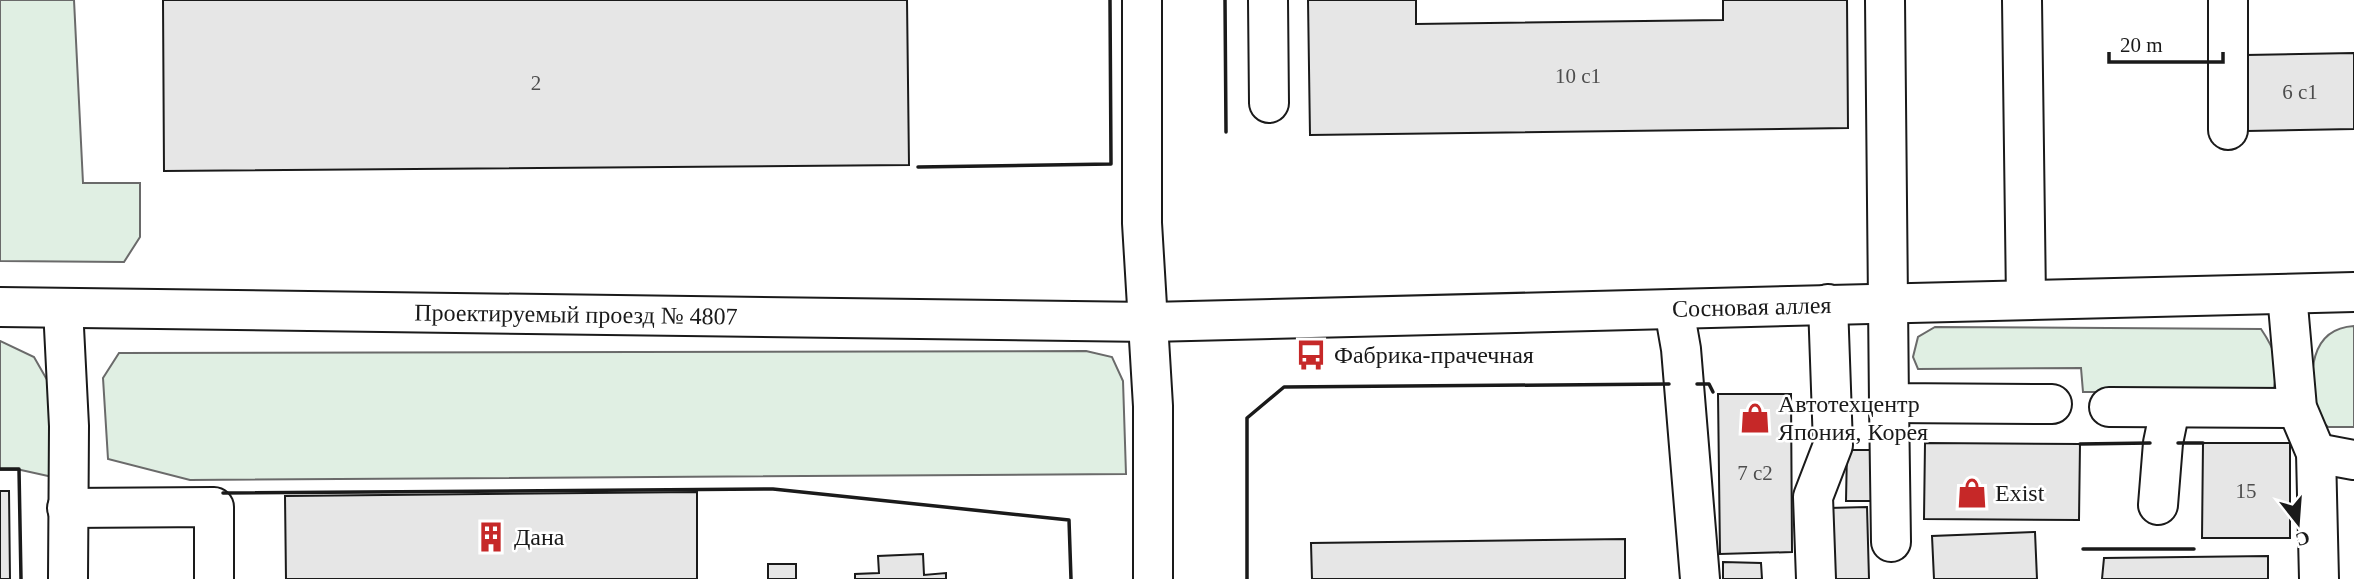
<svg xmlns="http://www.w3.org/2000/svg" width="2354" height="579" viewBox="0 0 2354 579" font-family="'Times New Roman',serif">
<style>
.green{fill:#e0efe3;stroke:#6a6a6a;stroke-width:2}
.building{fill:#e6e6e6;stroke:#1a1a1a;stroke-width:2}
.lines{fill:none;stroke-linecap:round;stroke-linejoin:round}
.minor-casing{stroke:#1a1a1a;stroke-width:42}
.major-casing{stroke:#1a1a1a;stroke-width:42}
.minor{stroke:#fff;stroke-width:38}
.major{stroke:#fff;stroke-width:38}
.wall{stroke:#1a1a1a;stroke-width:3.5}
.labels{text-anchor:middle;stroke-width:5;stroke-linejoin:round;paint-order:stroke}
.number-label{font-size:21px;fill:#4d4d4d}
.street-label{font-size:24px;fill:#1a1a1a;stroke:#fff}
.poi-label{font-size:24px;fill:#1a1a1a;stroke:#fff;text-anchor:start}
</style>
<rect width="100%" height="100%" fill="#fff"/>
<g class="green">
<path d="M 0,0 L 74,0 L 83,183 L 140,183 L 140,237 L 124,262 L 0,261 Z"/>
<path d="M 2354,326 L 2354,427 L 2328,427 L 2313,413 C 2311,379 2306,329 2354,326 Z"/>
<path d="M 1935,327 L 2261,329 C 2276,351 2279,362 2274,388 L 2255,392 L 2083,392 L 2081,368 L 1918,369 L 1913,357 L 1918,337 Z"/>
<path d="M 0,341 L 34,357 L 50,385 L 57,478 L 21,470 L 0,470 Z"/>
<path d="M 1086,351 L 1112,357 L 1123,381 L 1126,474 L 190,480 L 108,459 L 103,378 L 119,353 Z"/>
</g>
<g class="building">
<path d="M 163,0 L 907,0 L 909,165 L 164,171 Z"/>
<path d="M 1308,0 L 1416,0 L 1416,24 L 1723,20 L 1723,0 L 1847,0 L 1848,128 L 1310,135 Z"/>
<path d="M 2354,53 L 2354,129 L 2247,131 L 2246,55 Z"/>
<path d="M 1718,394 L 1791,394 L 1792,552 L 1720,554 Z"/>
<path d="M 1925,443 L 2080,444 L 2079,520 L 1924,519 Z"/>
<path d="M 2203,443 L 2290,443 L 2290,538 L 2202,538 Z"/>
<path d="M 1847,450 L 1873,450 L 1873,501 L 1846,501 Z"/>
<path d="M 0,491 L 9,491 L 10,579 L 0,579 Z"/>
<path d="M 697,492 L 697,579 L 286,579 L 285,496 Z"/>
<path d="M 1867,507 L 1869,579 L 1830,579 L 1829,508 Z"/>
<path d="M 2035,532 L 2037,579 L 1934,579 L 1932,536 Z"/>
<path d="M 1625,539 L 1625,579 L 1312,579 L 1311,543 Z"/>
<path d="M 923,554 L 924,575 L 946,573 L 946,579 L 855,579 L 855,574 L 879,573 L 878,556 Z"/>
<path d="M 2268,556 L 2268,579 L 2102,579 L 2104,558 Z"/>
<path d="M 1723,562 L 1761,563 L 1762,579 L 1723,579 Z"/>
<rect x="768" y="564" width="28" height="15"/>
</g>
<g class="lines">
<g class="minor-casing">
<g id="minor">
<path d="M 1142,0 L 1142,223 L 1153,406 L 1153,579"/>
<path d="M 1268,0 L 1269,103"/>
<path d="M 1885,0 L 1889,403 L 2052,404"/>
<path d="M 2022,0 L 2026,300"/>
<path d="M 2228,0 L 2228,130"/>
<path d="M 2287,294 L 2297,408 L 2316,453 L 2319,579"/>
<path d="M 63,308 L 69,426 L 68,579"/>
<path d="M 1674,309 L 1681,349 L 1700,579"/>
<path d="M 1889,403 L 1891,542"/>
<path d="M 2109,407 L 2297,408"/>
<path d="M 2316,453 L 2354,460"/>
<path d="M 2158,505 L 2163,443 L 2170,409"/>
<path d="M 67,508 L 214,507 L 214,579"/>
<path d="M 1816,579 L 1813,497 L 1833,445 L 1828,304"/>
</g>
</g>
<g class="major-casing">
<g id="major">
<path id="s1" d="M 0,307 L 1150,322 L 2354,292"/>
</g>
</g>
<use href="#minor" class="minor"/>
<use href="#major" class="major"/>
<g class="wall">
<path d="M 1225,0 L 1226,132"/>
<path d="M 918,167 L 1111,164 L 1110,0"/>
<path d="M 1697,384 L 1709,384 L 1713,392"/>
<path d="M 2178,443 L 2203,443"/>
<path d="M 2080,444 L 2150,443"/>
<path d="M 0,469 L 19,469 L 21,579"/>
<path d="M 223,493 L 773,489 L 1069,520 L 1071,579"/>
<path d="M 2083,549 L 2194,549"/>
<path d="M 1247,579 L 1247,418 L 1284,387 L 1669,384"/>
</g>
</g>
<defs>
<g id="bus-bare" transform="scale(2.415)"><path d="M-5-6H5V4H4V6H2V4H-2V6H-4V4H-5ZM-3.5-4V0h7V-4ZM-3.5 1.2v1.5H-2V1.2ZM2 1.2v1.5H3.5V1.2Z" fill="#c62828" stroke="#fff" stroke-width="2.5" paint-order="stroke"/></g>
<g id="shop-bare" transform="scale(2.415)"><path d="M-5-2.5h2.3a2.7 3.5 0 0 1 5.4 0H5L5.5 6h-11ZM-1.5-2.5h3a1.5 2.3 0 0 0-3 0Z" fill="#c62828" stroke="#fff" stroke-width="2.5" paint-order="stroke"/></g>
<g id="building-bare" transform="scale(2.415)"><path d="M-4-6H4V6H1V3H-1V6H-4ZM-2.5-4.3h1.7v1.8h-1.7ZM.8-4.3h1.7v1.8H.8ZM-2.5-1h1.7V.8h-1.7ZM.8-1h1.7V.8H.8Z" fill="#c62828" stroke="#fff" stroke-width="2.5" paint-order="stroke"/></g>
</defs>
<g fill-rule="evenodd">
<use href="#bus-bare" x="1311" y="355"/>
<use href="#shop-bare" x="1755" y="418"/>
<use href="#shop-bare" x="1972" y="493"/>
<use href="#building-bare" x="491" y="537"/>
</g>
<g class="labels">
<g class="number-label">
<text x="1578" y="83">10 с1</text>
<text x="536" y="90">2</text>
<text x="2300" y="99">6 с1</text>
<text x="1755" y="480">7 с2</text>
<text x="2246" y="498">15</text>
</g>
<g class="street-label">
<text dy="8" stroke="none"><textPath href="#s1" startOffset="1752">Сосновая аллея</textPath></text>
<text dy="8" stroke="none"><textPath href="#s1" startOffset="576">Проектируемый проезд № 4807</textPath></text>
</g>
<g class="poi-label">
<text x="1334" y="363">Фабрика-прачечная</text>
<text x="1778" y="412">Автотехцентр<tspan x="1778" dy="28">Япония, Корея</tspan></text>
<text x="1995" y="501">Exist</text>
<text x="514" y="545">Дана</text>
</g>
</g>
<g transform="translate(2298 523) rotate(163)" stroke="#ffffff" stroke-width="5" paint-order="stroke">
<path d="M0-5L12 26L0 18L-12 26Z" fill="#1a1a1a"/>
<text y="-10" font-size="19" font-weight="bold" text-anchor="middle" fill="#1a1a1a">С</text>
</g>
<path d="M2109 52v10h114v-10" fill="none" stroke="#1a1a1a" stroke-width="3.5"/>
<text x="2120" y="52" font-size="21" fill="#1a1a1a" stroke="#ffffff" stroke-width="5" paint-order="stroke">20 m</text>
</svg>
